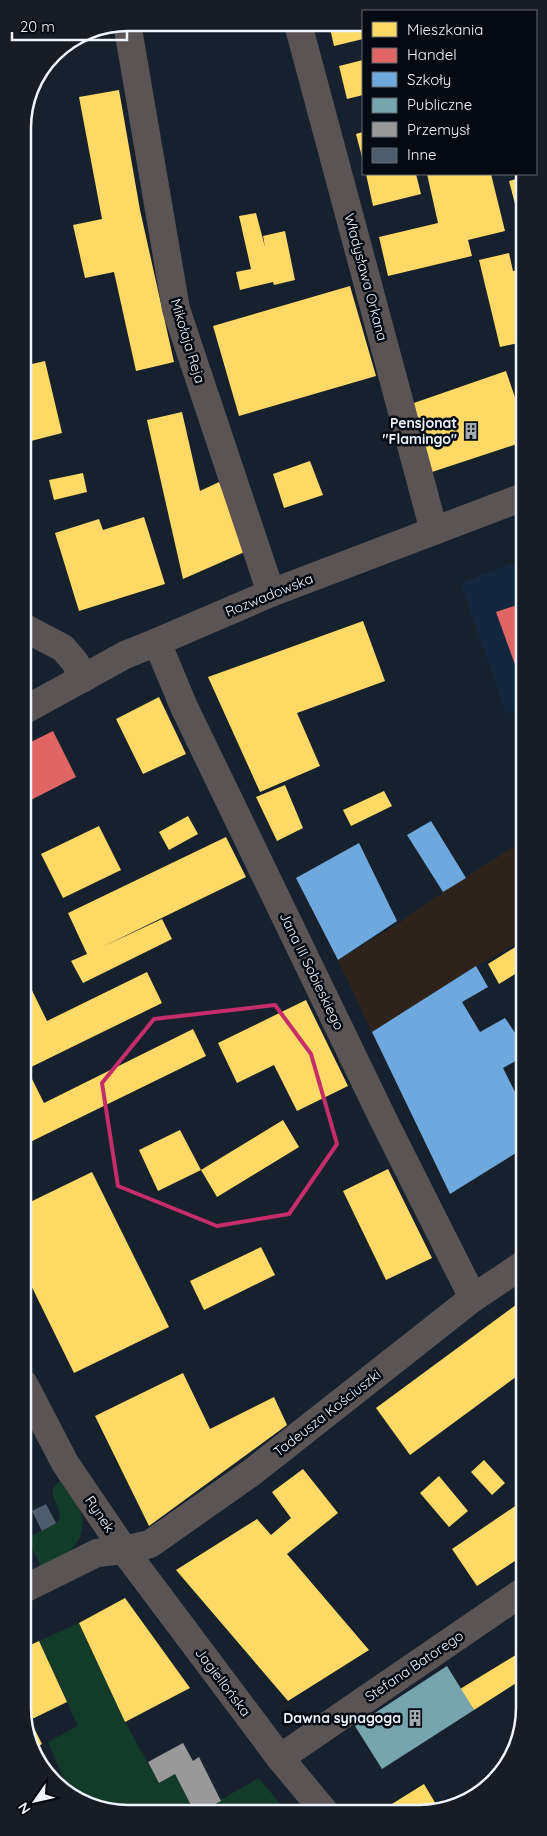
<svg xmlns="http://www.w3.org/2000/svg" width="547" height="1836" viewBox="0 0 547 1836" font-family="Quicksand,sans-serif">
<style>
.built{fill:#13273f}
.education{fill:#2e231b}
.green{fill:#133b29}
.homes{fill:#ffd966}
.shops{fill:#e06666}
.schools{fill:#6fa8dc}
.public{fill:#76a5af}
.industry{fill:#999}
.building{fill:#4f5c6d}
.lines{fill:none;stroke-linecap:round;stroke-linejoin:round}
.minor{stroke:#5a5454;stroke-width:28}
.marked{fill:none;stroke:#c62e6b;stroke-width:4;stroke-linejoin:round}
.labels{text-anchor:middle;stroke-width:5;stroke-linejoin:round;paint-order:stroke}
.street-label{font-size:14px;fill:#eef5fe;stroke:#040a13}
.poi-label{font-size:14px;font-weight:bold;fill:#eef5fe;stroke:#040a13;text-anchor:end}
.rim{fill:none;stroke:#eef5fe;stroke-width:2.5}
</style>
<rect width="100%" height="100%" fill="#17212d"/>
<path class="built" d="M 523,559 L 523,707 L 506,714 L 461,583 Z"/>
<path class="education" d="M 523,841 L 523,940 L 476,966 L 372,1032 L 338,960 L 399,923 L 443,892 Z"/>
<g class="green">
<path d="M 62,1479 C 68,1489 77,1501 81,1513 C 89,1543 64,1557 42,1568 L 27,1538 L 59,1521 C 64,1503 40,1495 62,1479 Z"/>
<path d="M 79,1623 L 125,1722 L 159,1783 L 175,1774 L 194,1811 L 107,1811 L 69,1791 L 48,1742 L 78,1726 L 39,1641 Z"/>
<path d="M 259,1778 L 286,1811 L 201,1811 Z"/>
</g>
<g class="homes">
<path d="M 329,24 L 363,24 L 363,39 L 334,46 Z"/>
<path d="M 363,60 L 363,95 L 347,99 L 339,66 Z"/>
<path d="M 119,90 L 140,210 L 174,362 L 136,371 L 114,272 L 85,278 L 73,225 L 102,219 L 79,97 Z"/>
<path d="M 363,132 L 363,161 L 356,134 Z"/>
<path d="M 366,174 L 416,174 L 421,194 L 373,206 Z"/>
<path d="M 427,174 L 491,174 L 505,231 L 468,240 L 472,256 L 388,276 L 379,237 L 438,223 Z"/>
<path d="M 523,177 L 523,223 L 520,223 L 509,181 Z"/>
<path d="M 256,213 L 265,247 L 263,236 L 285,231 L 295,280 L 274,285 L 273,282 L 240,290 L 236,272 L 251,269 L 239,216 Z"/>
<path d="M 509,253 L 513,271 L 523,269 L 523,342 L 500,347 L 479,260 Z"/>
<path d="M 350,286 L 376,376 L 239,416 L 213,326 Z"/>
<path d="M 45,361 L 62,433 L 23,443 L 23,366 Z"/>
<path d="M 506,371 L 523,421 L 523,442 L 432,472 L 411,404 Z"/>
<path d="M 182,412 L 200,491 L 219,482 L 249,550 L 183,579 L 147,420 Z"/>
<path d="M 310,461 L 323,495 L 284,508 L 273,474 Z"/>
<path d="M 83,473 L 87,492 L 54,500 L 49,480 Z"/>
<path d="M 144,517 L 165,584 L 79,611 L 55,533 L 99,519 L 103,530 Z"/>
<path d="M 363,621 L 385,681 L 297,713 L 320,766 L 260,792 L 208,677 Z"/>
<path d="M 159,697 L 186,754 L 143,774 L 116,719 Z"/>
<path d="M 285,785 L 303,828 L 277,841 L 256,797 Z"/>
<path d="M 384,791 L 392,806 L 351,826 L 343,810 Z"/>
<path d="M 188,816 L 198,834 L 169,850 L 159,832 Z"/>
<path d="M 99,826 L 121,870 L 63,898 L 41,854 Z"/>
<path d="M 226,837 L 246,877 L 102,947 L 162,919 L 172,939 L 83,983 L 71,961 L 87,954 L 68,913 Z"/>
<path d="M 517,946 L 523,957 L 523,969 L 499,984 L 488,964 Z"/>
<path d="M 147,972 L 162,1003 L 27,1069 L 44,1103 L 193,1029 L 206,1056 L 24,1145 L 24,974 L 47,1021 Z"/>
<path d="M 306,1000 L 348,1086 L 297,1111 L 274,1065 L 237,1083 L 218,1043 Z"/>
<path d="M 283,1120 L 299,1147 L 217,1197 L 201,1170 Z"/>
<path d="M 180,1130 L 201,1170 L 158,1191 L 139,1150 Z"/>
<path d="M 388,1169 L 432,1258 L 386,1280 L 343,1191 Z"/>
<path d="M 92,1172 L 169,1327 L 74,1373 L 24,1271 L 24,1205 Z"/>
<path d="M 261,1247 L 275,1275 L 204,1310 L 190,1281 Z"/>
<path d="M 524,1299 L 524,1371 L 410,1455 L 376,1408 Z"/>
<path d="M 183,1373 L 210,1429 L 274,1397 L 287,1425 L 149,1526 L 95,1416 Z"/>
<path d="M 484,1460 L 505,1483 L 492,1495 L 471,1472 Z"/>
<path d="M 303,1469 L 338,1513 L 287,1554 L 369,1650 L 288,1701 L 176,1570 L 257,1519 L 271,1535 L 291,1518 L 272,1492 Z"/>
<path d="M 439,1476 L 468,1511 L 449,1527 L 420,1493 Z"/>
<path d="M 524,1500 L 524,1555 L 477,1586 L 452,1549 Z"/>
<path d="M 125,1598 L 190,1688 L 125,1722 L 79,1623 Z"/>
<path d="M 39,1641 L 67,1702 L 30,1720 L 42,1744 L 35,1748 L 24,1728 L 24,1648 Z"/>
<path d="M 524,1650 L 524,1678 L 474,1710 L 460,1689 Z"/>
<path d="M 424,1784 L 440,1811 L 379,1812 Z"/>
</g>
<g class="shops">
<path d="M 523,603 L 523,668 L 517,670 L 496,612 Z"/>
<path d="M 53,731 L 76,777 L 23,804 L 23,746 Z"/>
</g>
<g class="schools">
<path d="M 431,821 L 466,878 L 443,892 L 407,835 Z"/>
<path d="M 359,843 L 397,921 L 338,960 L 296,878 Z"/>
<path d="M 476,966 L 488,987 L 462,1002 L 480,1032 L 505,1018 L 524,1046 L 524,1056 L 503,1068 L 524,1110 L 524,1148 L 450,1194 L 372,1032 Z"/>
</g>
<path class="public" d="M 447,1666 L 474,1710 L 382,1769 L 355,1726 Z"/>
<path class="industry" d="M 183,1743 L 193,1761 L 199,1757 L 221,1801 L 201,1811 L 194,1811 L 175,1774 L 159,1783 L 148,1762 Z"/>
<path class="building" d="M 46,1504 L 56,1523 L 42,1531 L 32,1511 Z"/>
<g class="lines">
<g class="minor">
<path d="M 127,23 L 176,309 L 271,593"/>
<path d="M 298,24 L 434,531"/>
<path d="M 23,627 L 63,648 L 75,662 L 84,678"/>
<path d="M 157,642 L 184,707 L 384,1121 L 473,1298"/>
<path d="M 23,711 L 125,655 L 157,642 L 271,593 L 523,497"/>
<path d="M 24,1384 L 65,1463 L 124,1550 L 280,1758 L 324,1811"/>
<path d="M 24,1589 L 97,1553 L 124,1550 L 150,1544 L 251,1473 L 473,1298 L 524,1264"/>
<path d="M 280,1758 L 524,1591"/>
</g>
</g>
<path class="marked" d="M 275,1005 L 311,1054 L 337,1144 L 289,1214 L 217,1226 L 118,1186 L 102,1083 L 154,1019 Z"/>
<defs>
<g id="building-bare" transform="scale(1.35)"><path d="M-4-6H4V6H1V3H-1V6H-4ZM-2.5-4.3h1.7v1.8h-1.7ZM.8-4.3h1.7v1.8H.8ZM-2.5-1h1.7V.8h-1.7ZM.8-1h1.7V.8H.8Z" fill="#a3abb5" stroke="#040a13" stroke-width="2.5" paint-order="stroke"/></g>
</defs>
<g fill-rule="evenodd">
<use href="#building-bare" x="471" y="431"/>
<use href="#building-bare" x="415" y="1718"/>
</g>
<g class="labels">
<g class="street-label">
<text transform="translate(366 277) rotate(75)" y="5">Władysława Orkana</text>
<text transform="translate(188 341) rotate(73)" y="5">Mikołaja Reja</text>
<text transform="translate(269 595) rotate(-22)" y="5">Rozwadowska</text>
<text transform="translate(312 971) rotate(64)" y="5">Jana III Sobieskiego</text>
<text transform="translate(327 1413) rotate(-38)" y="5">Tadeusza Kościuszki</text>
<text transform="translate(100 1514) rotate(56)" y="5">Rynek</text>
<text transform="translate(414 1666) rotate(-34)" y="5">Stefana Batorego</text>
<text transform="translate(223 1682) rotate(53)" y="5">Jagiellońska</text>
</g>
<g class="poi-label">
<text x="457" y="428">Pensjonat<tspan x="457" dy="16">"Flamingo"</tspan></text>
<text x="401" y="1723">Dawna synagoga</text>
</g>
</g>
<path d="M0 0H547V1836H0ZM128 31H419A97 97 0 0 1 516 128V1708A97 97 0 0 1 419 1805H128A97 97 0 0 1 31 1708V128A97 97 0 0 1 128 31Z" fill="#171d26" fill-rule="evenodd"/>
<path class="rim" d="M128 31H419A97 97 0 0 1 516 128V1708A97 97 0 0 1 419 1805H128A97 97 0 0 1 31 1708V128A97 97 0 0 1 128 31Z"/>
<rect x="362" y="10" width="175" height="165" fill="#040a13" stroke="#626871"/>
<rect x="372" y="22" width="25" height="15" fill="#ffd966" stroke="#626871"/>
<text x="407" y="35" font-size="15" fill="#eef5fe">Mieszkania</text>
<rect x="372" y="48" width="25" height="15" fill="#e06666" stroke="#626871"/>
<text x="407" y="60" font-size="15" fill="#eef5fe">Handel</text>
<rect x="372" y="72" width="25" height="15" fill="#6fa8dc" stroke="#626871"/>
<text x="407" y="85" font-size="15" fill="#eef5fe">Szkoły</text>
<rect x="372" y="98" width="25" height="15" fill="#76a5af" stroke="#626871"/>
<text x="407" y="110" font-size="15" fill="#eef5fe">Publiczne</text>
<rect x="372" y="122" width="25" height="15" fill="#999999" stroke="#626871"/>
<text x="407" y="135" font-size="15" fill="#eef5fe">Przemysł</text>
<rect x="372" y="148" width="25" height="15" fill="#4f5c6d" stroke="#626871"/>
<text x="407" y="160" font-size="15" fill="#eef5fe">Inne</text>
<g transform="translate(35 1801) rotate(236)" stroke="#040a13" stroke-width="4" paint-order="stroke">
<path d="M0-4L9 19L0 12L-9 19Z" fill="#eef5fe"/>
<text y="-8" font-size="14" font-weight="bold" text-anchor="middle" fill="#eef5fe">N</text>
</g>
<path d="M12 32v8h115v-8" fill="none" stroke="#eef5fe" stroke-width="2.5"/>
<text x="20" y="32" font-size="15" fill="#eef5fe" stroke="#040a13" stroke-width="4" paint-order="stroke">20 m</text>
</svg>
